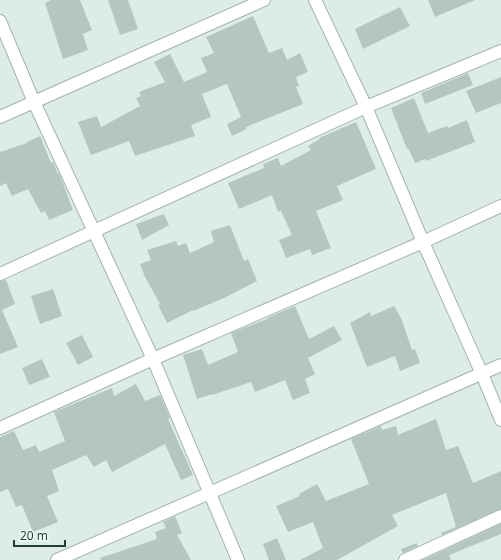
<svg xmlns="http://www.w3.org/2000/svg" width="501" height="560" viewBox="0 0 501 560" font-family="'Noto Sans',sans-serif">
<style>
.building{fill:#b3c7c0}
.lines{fill:none;stroke-linecap:round;stroke-linejoin:round}
.street-casing{stroke:#a1b4af;stroke-width:14}
.street{stroke:#fff;stroke-width:12}
</style>
<rect width="100%" height="100%" fill="#deece7"/>
<g class="building">
<path d="M 51,0 L 80,0 L 92,30 L 83,34 L 88,50 L 63,59 L 45,3 Z"/>
<path d="M 108,0 L 128,0 L 138,29 L 120,35 Z"/>
<path d="M 428,0 L 475,0 L 435,17 Z"/>
<path d="M 400,7 L 410,26 L 363,49 L 355,29 Z"/>
<path d="M 253,16 L 269,53 L 282,48 L 287,60 L 300,53 L 308,72 L 296,77 L 299,86 L 296,87 L 303,104 L 246,127 L 247,129 L 232,136 L 227,124 L 241,117 L 227,84 L 202,94 L 211,117 L 191,125 L 195,136 L 135,156 L 129,141 L 91,155 L 78,122 L 97,116 L 101,127 L 140,106 L 136,98 L 141,96 L 139,92 L 165,82 L 154,62 L 170,54 L 184,82 L 207,72 L 201,58 L 214,53 L 206,37 Z"/>
<path d="M 468,73 L 473,85 L 425,104 L 421,93 Z"/>
<path d="M 501,77 L 501,103 L 476,113 L 466,91 Z"/>
<path d="M 414,98 L 428,133 L 447,126 L 448,128 L 467,120 L 475,142 L 426,161 L 425,159 L 415,163 L 408,148 L 407,149 L 391,108 Z"/>
<path d="M 356,122 L 376,169 L 337,186 L 343,200 L 316,211 L 331,248 L 312,255 L 310,249 L 286,258 L 279,240 L 292,235 L 281,211 L 278,212 L 272,195 L 239,209 L 228,183 L 264,168 L 263,164 L 278,158 L 281,166 L 311,150 L 308,146 L 320,139 L 319,138 Z"/>
<path d="M 40,136 L 51,163 L 53,162 L 58,174 L 59,173 L 73,210 L 49,220 L 45,211 L 41,213 L 28,189 L 12,196 L 6,183 L 0,186 L 0,152 L 27,143 L 27,142 Z"/>
<path d="M 164,214 L 169,225 L 142,240 L 136,224 Z"/>
<path d="M 230,225 L 244,261 L 248,259 L 257,281 L 224,298 L 193,311 L 193,310 L 167,323 L 158,305 L 160,304 L 145,277 L 140,264 L 151,260 L 147,250 L 176,241 L 178,246 L 186,243 L 190,253 L 214,242 L 211,231 Z"/>
<path d="M 6,280 L 15,304 L 2,310 L 18,347 L 0,354 L 0,281 Z"/>
<path d="M 53,289 L 62,316 L 40,324 L 31,296 Z"/>
<path d="M 295,306 L 309,339 L 334,326 L 342,340 L 308,358 L 315,374 L 305,379 L 310,393 L 293,400 L 285,380 L 255,392 L 251,382 L 212,395 L 212,394 L 197,399 L 183,355 L 202,349 L 208,365 L 238,352 L 231,333 L 267,319 L 267,318 Z"/>
<path d="M 394,306 L 401,318 L 412,350 L 415,349 L 420,363 L 400,371 L 395,356 L 367,367 L 350,323 L 370,312 L 371,316 Z"/>
<path d="M 82,335 L 93,357 L 78,365 L 66,343 Z"/>
<path d="M 42,359 L 50,377 L 29,385 L 22,368 Z"/>
<path d="M 136,384 L 145,401 L 160,395 L 170,418 L 168,419 L 193,475 L 181,480 L 165,444 L 112,472 L 106,460 L 94,467 L 86,455 L 52,470 L 59,491 L 47,496 L 58,522 L 33,532 L 22,505 L 16,507 L 8,489 L 0,492 L 0,437 L 14,431 L 23,450 L 36,445 L 39,452 L 65,441 L 54,412 L 112,388 L 114,396 Z"/>
<path d="M 436,419 L 446,450 L 458,446 L 473,483 L 501,471 L 501,509 L 442,535 L 441,533 L 456,527 L 446,493 L 392,515 L 398,526 L 337,560 L 300,560 L 323,548 L 313,522 L 288,532 L 276,506 L 300,496 L 299,494 L 317,484 L 326,501 L 369,484 L 351,439 L 381,426 L 382,430 L 396,426 L 398,435 Z"/>
<path d="M 175,516 L 182,533 L 177,535 L 191,560 L 101,560 L 100,558 L 157,539 L 155,532 L 166,528 L 163,522 Z"/>
<path d="M 501,524 L 501,534 L 449,555 L 451,560 L 423,560 Z"/>
<path d="M 277,538 L 286,560 L 269,560 L 263,544 Z"/>
<path d="M 417,543 L 418,546 L 403,553 L 401,549 Z"/>
</g>
<g class="lines">
<g class="street-casing">
<g id="street">
<path d="M 315,0 L 366,107 L 423,242 L 482,374 L 501,420"/>
<path d="M 0,21 L 34,102 L 153,359 L 238,560"/>
<path d="M 0,117 L 264,0"/>
<path d="M 0,274 L 366,107 L 501,51"/>
<path d="M 0,428 L 153,359 L 423,242 L 501,206"/>
<path d="M 57,560 L 501,365"/>
<path d="M 405,560 L 501,516"/>
</g>
</g>
<use href="#street" class="street"/>
</g>
<path d="M14 540v6h51v-6" fill="none" stroke="#1e3e37" stroke-width="2"/>
<text x="20" y="540" font-size="12" fill="#1e3e37" stroke="#eff8f4" stroke-width="3" paint-order="stroke">20 m</text>
</svg>
